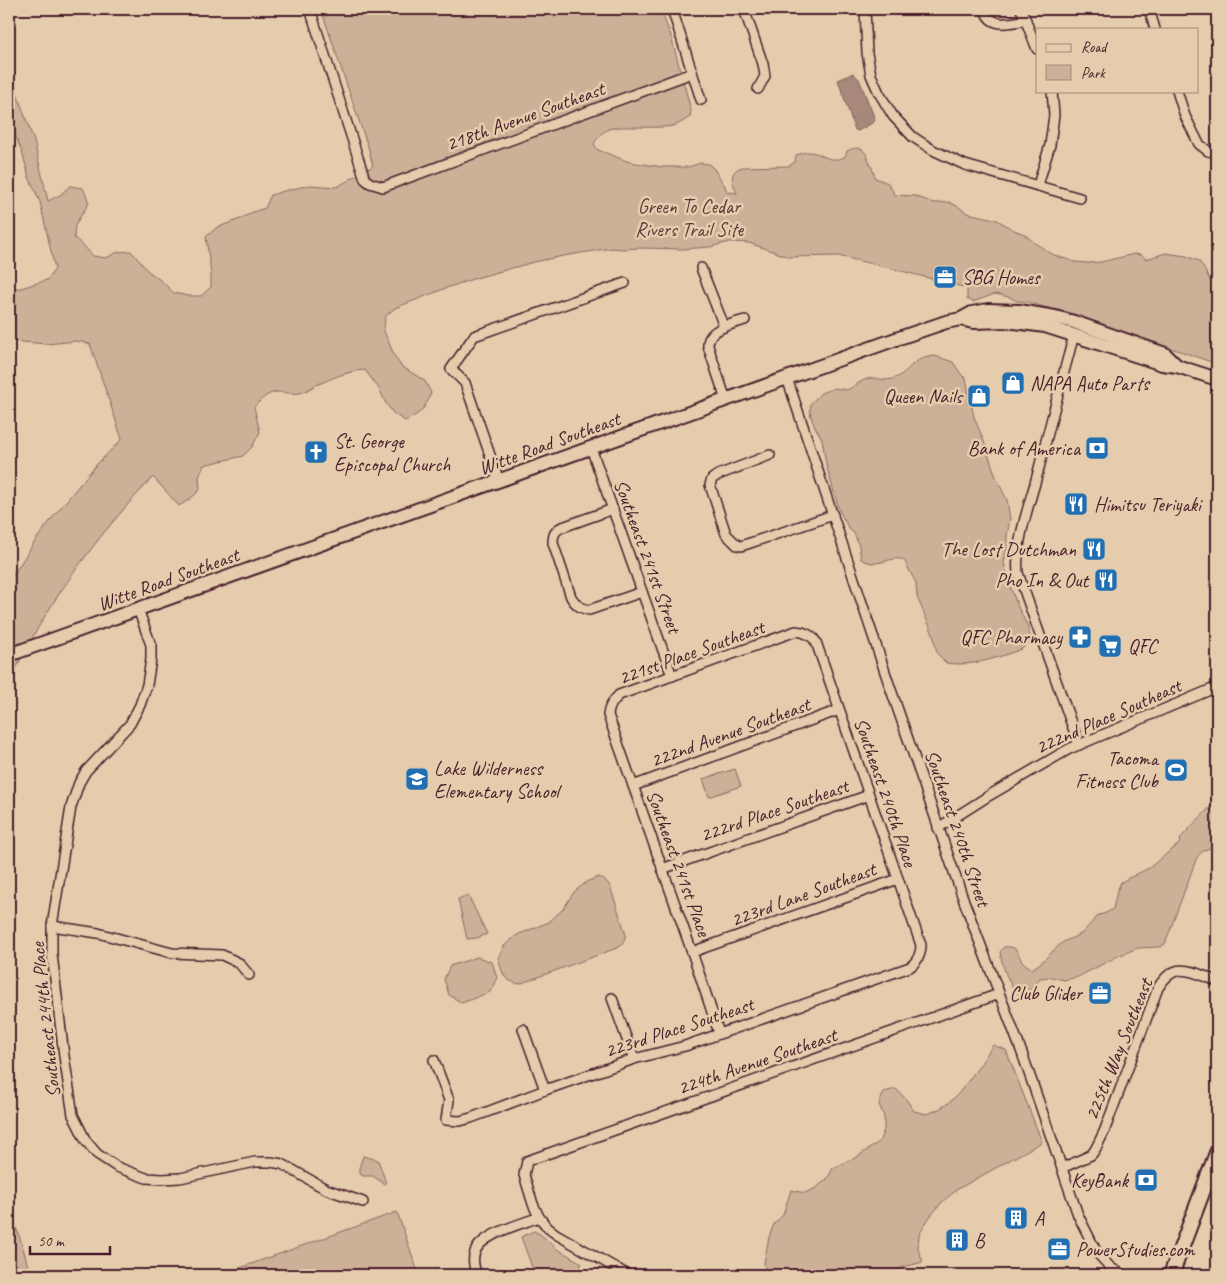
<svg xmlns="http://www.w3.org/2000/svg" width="1226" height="1284" viewBox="0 0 1226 1284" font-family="Caveat,sans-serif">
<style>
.green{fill:#ccb098;stroke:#8b6862}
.water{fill:#a8887a;stroke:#825e5a}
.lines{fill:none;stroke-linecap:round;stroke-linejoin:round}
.street-casing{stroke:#4a1f2b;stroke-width:12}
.secondary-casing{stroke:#4a1f2b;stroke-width:16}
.primary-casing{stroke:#4a1f2b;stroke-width:18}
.street{stroke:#e5ccad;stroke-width:9}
.secondary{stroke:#e5ccad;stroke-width:12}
.primary{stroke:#e5ccad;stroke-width:14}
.labels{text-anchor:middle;stroke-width:5;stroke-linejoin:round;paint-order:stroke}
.street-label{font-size:20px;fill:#4a1f2b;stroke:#e5ccad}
.park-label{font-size:20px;fill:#5e353b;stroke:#e5ccad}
.poi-label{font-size:20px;fill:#4a1f2b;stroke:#e5ccad;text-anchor:start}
</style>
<rect width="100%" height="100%" fill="#e5ccad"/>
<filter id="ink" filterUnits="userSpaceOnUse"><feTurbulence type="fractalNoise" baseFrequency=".02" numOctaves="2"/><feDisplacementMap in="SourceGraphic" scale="10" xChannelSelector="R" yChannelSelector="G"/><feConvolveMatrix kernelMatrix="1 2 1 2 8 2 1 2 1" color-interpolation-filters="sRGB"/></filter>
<g filter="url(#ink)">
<g class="green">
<path d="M 321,9 L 660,9 L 670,33 L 691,110 L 690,117 C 685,120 680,124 673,126 C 660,128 647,127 634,127 C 616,127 604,125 594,144 L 598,150 L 627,161 L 636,163 L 663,167 L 688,167 L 701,163 L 709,164 L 714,169 L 725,186 L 727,192 L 737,193 C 732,183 728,171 742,167 L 789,166 L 795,162 L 796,155 C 800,154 804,152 808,152 C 824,152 826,164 845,157 L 847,151 C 864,143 866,153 871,166 C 873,170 874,174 875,178 L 888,183 L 895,195 L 915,196 L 934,203 L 949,202 L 957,206 L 967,213 L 990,218 L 997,220 L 1012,229 L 1024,234 L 1036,244 L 1054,255 L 1075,262 L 1088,263 L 1101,262 L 1134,254 L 1141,255 L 1146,259 L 1166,253 L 1186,256 L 1199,261 L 1203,267 L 1212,284 L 1211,292 L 1217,292 L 1217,364 L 1090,320 L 1027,302 L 1017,301 L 1009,297 L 995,294 L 973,302 L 967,299 L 967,288 L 890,268 L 838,256 L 789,257 L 749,243 L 730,242 L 710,247 L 683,249 L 638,248 L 624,249 L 612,248 L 563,256 L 534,262 L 476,278 L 449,287 L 395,308 L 385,317 L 384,331 L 394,355 L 401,366 L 425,381 L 431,393 C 425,409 421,413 405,421 L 393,413 L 385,402 L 380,390 L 365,370 C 346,371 331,379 314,386 C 310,388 307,391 303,392 C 294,396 282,390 272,393 C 264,396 260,401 254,407 L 260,432 L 252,447 L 243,456 L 204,465 L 199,477 L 200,490 L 190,499 L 179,506 L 153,477 C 95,538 45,606 9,683 L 9,581 L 38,537 L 57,512 L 96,465 L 122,439 L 90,344 L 77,341 L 47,344 L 9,341 L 9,288 L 21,288 L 47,280 L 55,269 L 40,202 L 29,177 L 22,152 L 12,127 L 9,125 L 9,68 L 10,74 L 34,141 L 48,201 L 60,195 L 70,186 L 83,188 L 89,203 L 75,225 L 74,238 L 84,246 L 93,256 L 106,258 L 118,252 L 131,251 L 148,271 L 159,279 L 174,293 L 188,296 L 201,296 L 211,287 L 211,273 L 206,237 L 216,228 L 240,219 L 253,212 L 265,208 L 271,195 L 284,191 L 310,185 L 337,187 L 373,166 L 369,150 Z"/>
<path d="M 935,356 L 953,362 L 961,374 L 966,379 L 974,417 L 985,444 L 996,477 L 1007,500 L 1010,519 L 1007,536 L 1007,549 L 1004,563 L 1010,586 L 1018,607 L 1027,625 L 1031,639 L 1027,644 L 1022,649 C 997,658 972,667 946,663 L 937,653 L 933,634 L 917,597 L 916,583 L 904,560 C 894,556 885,563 874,563 C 869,563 865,561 861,559 L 859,546 L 854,533 L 849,529 L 839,510 L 826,464 L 822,439 L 814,425 L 811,417 L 810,410 L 811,403 L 821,393 L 834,388 L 847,390 C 855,386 862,379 872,378 C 880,378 886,382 895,378 C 904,375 908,367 916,362 C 921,358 929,357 935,356 Z"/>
<path d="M 735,769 L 741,786 L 709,797 L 703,779 Z"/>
<path d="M 1217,800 L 1217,846 L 1204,850 L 1197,857 L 1165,944 L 1159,947 L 1138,948 L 1118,956 L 1078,977 L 1064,980 L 1051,977 L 1040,978 C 1035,986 1029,991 1020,995 C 1009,988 1002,965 1000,952 L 1004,947 C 1018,946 1016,951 1022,961 C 1024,964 1029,966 1032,969 L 1043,961 L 1053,951 L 1063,942 L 1081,934 L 1099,915 L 1106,913 L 1113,909 L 1117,891 L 1121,882 L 1149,868 L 1179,844 L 1181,838 L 1185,833 Z"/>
<path d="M 599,877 L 604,879 L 610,886 L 626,935 L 622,945 L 617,948 L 519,984 C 502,980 503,973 498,958 L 504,946 L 517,935 L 549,922 L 563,909 L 574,892 L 588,881 Z"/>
<path d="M 468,895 L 487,934 L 477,938 L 467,939 L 458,899 Z"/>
<path d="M 477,957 L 492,962 L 497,978 L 490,992 L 462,1003 L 449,995 L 444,979 L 450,966 Z"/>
<path d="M 993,1045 L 1006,1050 L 1042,1142 L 958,1189 L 943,1201 L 929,1218 L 919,1235 L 918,1249 L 923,1262 L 900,1268 L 896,1275 L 766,1275 L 764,1263 L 769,1237 L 774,1224 L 783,1215 L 791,1190 L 805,1193 L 816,1188 L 827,1179 L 833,1168 L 857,1157 L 879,1142 L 884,1130 L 884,1117 L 879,1104 L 884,1092 L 896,1089 L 906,1099 L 914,1111 L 927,1114 L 939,1109 L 950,1102 L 959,1093 L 980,1065 Z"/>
<path d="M 363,1156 L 378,1160 L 386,1183 L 384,1184 L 373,1176 L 363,1176 L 360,1174 L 360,1165 Z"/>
<path d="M 9,1211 C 19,1232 25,1253 30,1275 L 9,1275 Z"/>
<path d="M 397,1212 L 419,1275 L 220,1275 Z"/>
<path d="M 534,1231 L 540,1234 L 557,1249 L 582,1263 L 577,1275 L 535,1275 L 521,1237 Z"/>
</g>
<path class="water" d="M 853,73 L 859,79 L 875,119 L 874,122 L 858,131 L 855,130 L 838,80 Z"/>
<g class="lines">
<g class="street-casing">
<g id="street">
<path d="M 310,9 L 365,179 L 370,183 L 383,187 L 692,73"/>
<path d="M 672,9 L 701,100"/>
<path d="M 744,9 L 763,64 L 765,76 L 758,89"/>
<path d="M 865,9 L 867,53 L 871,75 L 879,93 L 893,116 L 913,137 L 933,150 L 965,165 L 1080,198"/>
<path d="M 985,9 C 990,29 1010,23 1026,20"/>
<path d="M 1021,9 L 1037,49"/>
<path d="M 1149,9 L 1155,29"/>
<path d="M 1177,91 L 1185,116 L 1199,144 L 1208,151 L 1217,153"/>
<path d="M 1038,185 L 1050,145 L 1054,115 L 1052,91"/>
<path d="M 701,268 L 724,326"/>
<path d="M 1074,335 C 1061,382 1049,429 1037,476 C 1029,506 1015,543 1018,573 L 1079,745"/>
<path d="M 787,378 L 888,681 L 964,901 L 1022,1053 L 1078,1215 L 1097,1253 L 1111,1268 L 1123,1275"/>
<path d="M 726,400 L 708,346 C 707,329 732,324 745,320"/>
<path d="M 591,448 L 672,676"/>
<path d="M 770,455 L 718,475 L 712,479 L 710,485 L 726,534 L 737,545 L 741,546 L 750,543 L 833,515"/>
<path d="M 499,481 L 465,383 L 451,369 L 474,336 L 625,283"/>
<path d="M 613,509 L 560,528 C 554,532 553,536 553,543 L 571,597 C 576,605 580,608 589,610 L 642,592"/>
<path d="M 138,609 L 151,645 L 151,659 L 147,685 L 140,705 L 130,724 L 86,771 L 79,783 L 71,807 L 52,926 L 52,954 L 64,1056 L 73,1115 L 86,1141 L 97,1154 L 117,1167 L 146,1178 L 162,1179 L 180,1178 L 255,1162 L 271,1162 L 282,1164 L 326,1189 L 363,1202"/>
<path d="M 633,786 L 839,710"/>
<path d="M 938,828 L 990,795 L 1069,749 L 1217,687"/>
<path d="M 662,869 L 869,795"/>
<path d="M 52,926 L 98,933 L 172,953 L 222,955 L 239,963 L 249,975"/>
<path d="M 692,952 L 898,879"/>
<path d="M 612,998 L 634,1059"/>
<path d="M 523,1029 L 545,1090"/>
<path d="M 434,1060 L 449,1100 L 446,1120 L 460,1121 L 471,1118 L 545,1090 L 634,1059 L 685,1046 L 910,967 C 918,961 921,954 921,945 L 816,642 C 812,635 805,632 796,631 L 619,695 C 613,701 609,706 608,715 L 692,952 L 719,1033"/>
<path d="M 1062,1168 L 1091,1155 L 1095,1150 L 1104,1132 L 1158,988 C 1175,959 1192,972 1217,981"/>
<path d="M 477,1275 C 474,1268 472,1260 475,1252 C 481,1234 522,1224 539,1217"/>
<path d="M 628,1275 L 556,1234 L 548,1228 L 539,1217 L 533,1204 L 524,1175 L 527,1161 L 999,994"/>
</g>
</g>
<g class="secondary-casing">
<g id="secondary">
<path d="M 961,319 L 973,322 L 1006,321 L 1045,326 L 1162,364 L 1177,366 L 1217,379"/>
<path d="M 9,655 L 787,378 L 896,339 L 946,322 L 961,319 L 972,313 L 988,310 L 1019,311 L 1055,317 L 1074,322 L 1165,354 L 1177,366"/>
</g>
</g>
<g class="primary-casing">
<path id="primary" d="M 1171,1275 L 1217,1153"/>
</g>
<use href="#street" class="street"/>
<use href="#secondary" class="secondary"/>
<use href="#primary" class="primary"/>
</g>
</g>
<defs>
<g id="office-square" transform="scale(1.25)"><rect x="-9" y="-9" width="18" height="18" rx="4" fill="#1f6fb2" stroke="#e5ccad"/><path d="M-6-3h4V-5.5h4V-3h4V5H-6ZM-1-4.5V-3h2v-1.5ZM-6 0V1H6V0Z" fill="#fff"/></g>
<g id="shop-square" transform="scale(1.25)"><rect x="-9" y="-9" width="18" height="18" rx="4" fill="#1f6fb2" stroke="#e5ccad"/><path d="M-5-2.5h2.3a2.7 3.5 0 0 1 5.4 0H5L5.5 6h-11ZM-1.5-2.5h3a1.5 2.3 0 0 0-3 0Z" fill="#fff"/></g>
<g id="bank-square" transform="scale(1.25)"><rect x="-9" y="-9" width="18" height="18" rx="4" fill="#1f6fb2" stroke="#e5ccad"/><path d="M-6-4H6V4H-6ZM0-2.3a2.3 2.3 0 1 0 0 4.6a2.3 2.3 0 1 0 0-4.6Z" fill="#fff"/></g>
<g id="church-square" transform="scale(1.25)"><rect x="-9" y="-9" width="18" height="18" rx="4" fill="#1f6fb2" stroke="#e5ccad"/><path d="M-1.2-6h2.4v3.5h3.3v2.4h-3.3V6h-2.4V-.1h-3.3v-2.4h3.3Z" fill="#fff"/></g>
<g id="restaurant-square" transform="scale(1.25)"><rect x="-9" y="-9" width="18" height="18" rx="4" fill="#1f6fb2" stroke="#e5ccad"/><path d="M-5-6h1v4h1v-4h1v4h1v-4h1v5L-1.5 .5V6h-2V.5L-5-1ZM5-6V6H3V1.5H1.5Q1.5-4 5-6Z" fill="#fff"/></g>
<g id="pharmacy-square" transform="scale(1.25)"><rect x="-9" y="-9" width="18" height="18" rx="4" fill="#1f6fb2" stroke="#e5ccad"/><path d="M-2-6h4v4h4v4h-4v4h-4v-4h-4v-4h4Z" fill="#fff"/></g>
<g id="supermarket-square" transform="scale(1.25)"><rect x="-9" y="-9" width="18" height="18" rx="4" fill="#1f6fb2" stroke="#e5ccad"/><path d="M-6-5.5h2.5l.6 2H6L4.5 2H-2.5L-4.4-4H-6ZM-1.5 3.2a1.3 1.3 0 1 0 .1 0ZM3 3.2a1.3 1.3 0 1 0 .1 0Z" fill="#fff"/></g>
<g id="stadium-square" transform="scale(1.25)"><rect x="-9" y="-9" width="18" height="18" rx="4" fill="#1f6fb2" stroke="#e5ccad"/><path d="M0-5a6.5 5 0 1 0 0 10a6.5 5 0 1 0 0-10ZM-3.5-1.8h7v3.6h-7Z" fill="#fff"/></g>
<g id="school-square" transform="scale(1.25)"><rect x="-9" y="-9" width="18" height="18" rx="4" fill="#1f6fb2" stroke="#e5ccad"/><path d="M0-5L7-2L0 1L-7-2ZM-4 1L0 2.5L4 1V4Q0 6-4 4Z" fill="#fff"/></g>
<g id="building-square" transform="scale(1.25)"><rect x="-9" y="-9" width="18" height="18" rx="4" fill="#1f6fb2" stroke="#e5ccad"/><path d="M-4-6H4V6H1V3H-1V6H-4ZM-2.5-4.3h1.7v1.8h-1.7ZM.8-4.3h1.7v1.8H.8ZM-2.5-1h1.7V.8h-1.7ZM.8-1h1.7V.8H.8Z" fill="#fff"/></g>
</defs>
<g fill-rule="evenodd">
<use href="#office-square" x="945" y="277"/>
<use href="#shop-square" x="1013" y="383"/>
<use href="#shop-square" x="979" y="396"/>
<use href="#bank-square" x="1097" y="448"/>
<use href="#church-square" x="316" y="452"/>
<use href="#restaurant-square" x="1076" y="504"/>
<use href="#restaurant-square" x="1094" y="549"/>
<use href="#restaurant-square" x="1106" y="580"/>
<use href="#pharmacy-square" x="1080" y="637"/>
<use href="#supermarket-square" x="1110" y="646"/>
<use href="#stadium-square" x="1176" y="770"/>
<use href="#school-square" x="417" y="779"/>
<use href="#office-square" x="1100" y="993"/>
<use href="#bank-square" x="1146" y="1180"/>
<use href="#building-square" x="1016" y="1218"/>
<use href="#building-square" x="957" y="1240"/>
<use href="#office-square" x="1059" y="1249"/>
</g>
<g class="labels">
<g class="street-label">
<text transform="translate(525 116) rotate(-20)" y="7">218th Avenue Southeast</text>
<text transform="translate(549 443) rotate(-20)" y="7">Witte Road Southeast</text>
<text transform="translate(648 556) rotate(70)" y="7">Southeast 241st Street</text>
<text transform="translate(168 579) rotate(-20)" y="7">Witte Road Southeast</text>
<text transform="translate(691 652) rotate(-20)" y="7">221st Place Southeast</text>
<text transform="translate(1108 716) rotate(-24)" y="7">222nd Place Southeast</text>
<text transform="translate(730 732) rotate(-20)" y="7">222nd Avenue Southeast</text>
<text transform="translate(886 792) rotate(71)" y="7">Southeast 240th Place</text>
<text transform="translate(774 810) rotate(-19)" y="7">222rd Place Southeast</text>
<text transform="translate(958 828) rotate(71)" y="7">Southeast 240th Street</text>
<text transform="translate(679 863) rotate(70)" y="7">Southeast 241st Place</text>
<text transform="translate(803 894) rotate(-20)" y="7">223rd Lane Southeast</text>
<text transform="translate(45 1020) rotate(-96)" y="7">Southeast 244th Place</text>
<text transform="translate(679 1027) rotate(-18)" y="7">223rd Place Southeast</text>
<text transform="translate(1118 1049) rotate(-68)" y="7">225th Way Southeast</text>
<text transform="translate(757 1061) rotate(-19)" y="7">224th Avenue Southeast</text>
</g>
<g class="park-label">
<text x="689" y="213">Green To Cedar<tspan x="689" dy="23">Rivers Trail Site</tspan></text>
</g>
<g class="poi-label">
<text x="962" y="284">SBG Homes</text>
<text x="1030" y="390">NAPA Auto Parts</text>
<text x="962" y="403" text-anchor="end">Queen Nails</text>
<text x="334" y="448">St. George<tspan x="334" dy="23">Episcopal Church</tspan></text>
<text x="1080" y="455" text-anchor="end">Bank of America</text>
<text x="1094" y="511">Himitsu Teriyaki</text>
<text x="1076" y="556" text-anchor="end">The Lost Dutchman</text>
<text x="1088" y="587" text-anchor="end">Pho In &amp; Out</text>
<text x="1062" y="644" text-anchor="end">QFC Pharmacy</text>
<text x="1128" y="653">QFC</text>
<text x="1158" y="765" text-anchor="end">Tacoma<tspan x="1158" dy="23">Fitness Club</tspan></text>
<text x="434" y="775">Lake Wilderness<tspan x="434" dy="23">Elementary School</tspan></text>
<text x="1082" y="1000" text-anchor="end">Club Glider</text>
<text x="1128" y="1187" text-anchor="end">KeyBank</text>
<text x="1034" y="1225">A</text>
<text x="974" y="1247">B</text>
<text x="1076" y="1256">PowerStudies.com</text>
</g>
</g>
<rect width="1226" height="1284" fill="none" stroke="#e5ccad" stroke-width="30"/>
<rect x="15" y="15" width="1196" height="1254" fill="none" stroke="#4a1f2b" stroke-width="2" filter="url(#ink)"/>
<rect x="1036" y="28" width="162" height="65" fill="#e5ccad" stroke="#a78779"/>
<rect x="1046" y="44" width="25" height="8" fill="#e5ccad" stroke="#a78779"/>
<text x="1081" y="52" font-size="15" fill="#4a1f2b">Road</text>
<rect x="1046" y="65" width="25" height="15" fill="#ccb098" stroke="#a78779"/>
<text x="1081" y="78" font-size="15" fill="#4a1f2b">Park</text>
<path d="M30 1246v8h80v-8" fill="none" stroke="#4a1f2b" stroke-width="2.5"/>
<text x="38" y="1246" font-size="15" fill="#4a1f2b" stroke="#e5ccad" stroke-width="4" paint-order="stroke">50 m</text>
</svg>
